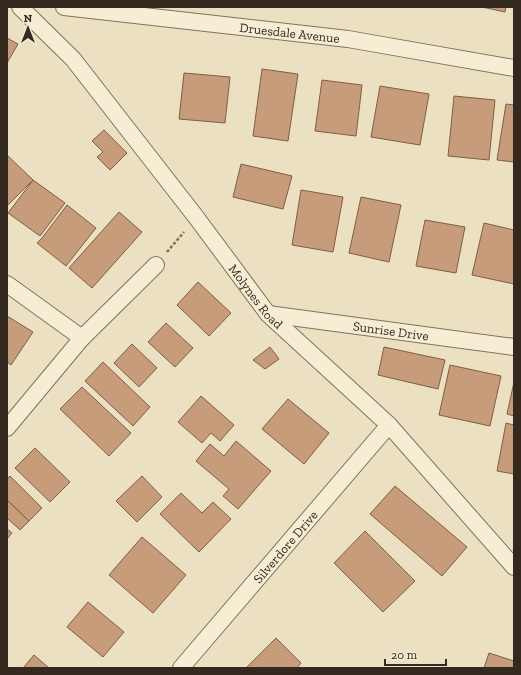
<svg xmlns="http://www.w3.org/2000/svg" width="521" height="675" viewBox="0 0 521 675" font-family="'Zilla Slab',serif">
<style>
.building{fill:#c79c7a;stroke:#815d42}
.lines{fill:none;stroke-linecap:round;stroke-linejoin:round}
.street-casing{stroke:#84715a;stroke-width:18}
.path{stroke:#84715a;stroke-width:2.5;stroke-dasharray:3 2;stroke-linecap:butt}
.street{stroke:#f6edd5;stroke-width:16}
.labels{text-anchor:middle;stroke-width:3;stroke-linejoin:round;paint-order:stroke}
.street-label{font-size:13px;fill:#34291e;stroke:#f3ead1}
</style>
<rect width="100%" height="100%" fill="#ebe0c2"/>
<g class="building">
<path d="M 482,7 L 506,7 L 505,12 Z"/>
<path d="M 7,38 L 18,44 L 7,63 Z"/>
<path d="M 262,69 L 298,74 L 288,141 L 253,136 Z"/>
<path d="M 184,73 L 230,77 L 225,123 L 179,119 Z"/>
<path d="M 322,80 L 362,85 L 356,136 L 315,131 Z"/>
<path d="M 380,86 L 429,94 L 420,145 L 371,137 Z"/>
<path d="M 454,96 L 495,100 L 489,160 L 448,156 Z"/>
<path d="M 506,104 L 514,105 L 514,162 L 497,160 Z"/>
<path d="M 104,130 L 127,153 L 110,170 L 97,157 L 103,152 L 92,141 Z"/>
<path d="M 7,155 L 33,180 L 7,206 Z"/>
<path d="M 241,164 L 292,176 L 283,209 L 233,197 Z"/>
<path d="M 33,180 L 65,203 L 40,236 L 8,213 Z"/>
<path d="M 301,190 L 343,197 L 333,252 L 292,245 Z"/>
<path d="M 361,197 L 401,205 L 389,262 L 349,253 Z"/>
<path d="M 67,205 L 96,228 L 66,266 L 37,243 L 42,238 Z"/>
<path d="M 119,212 L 142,232 L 92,288 L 69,268 Z"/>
<path d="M 425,220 L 465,227 L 456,273 L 416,266 Z"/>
<path d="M 484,223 L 514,230 L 514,284 L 472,275 Z"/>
<path d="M 198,282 L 231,313 L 209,336 L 177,305 Z"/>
<path d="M 7,316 L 33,332 L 11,365 L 7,362 Z"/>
<path d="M 166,323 L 193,348 L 175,367 L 148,342 Z"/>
<path d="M 132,344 L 157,368 L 139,387 L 114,363 Z"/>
<path d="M 270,347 L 279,359 L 265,369 L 253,360 Z"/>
<path d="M 384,347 L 445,360 L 438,389 L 378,375 Z"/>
<path d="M 103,362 L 150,407 L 133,426 L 85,381 Z"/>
<path d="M 450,365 L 501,376 L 490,426 L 439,415 Z"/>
<path d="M 514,382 L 514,416 L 507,414 Z"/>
<path d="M 82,387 L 131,433 L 109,456 L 60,409 Z"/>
<path d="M 201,396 L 234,425 L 220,441 L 211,433 L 202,443 L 178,422 Z"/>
<path d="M 288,399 L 329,433 L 304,464 L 262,429 Z"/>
<path d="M 506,423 L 514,425 L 514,474 L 497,471 Z"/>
<path d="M 236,441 L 271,471 L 238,509 L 223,496 L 229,489 L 196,461 L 210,444 L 224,456 Z"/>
<path d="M 35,448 L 70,482 L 50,502 L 15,468 Z"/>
<path d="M 10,476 L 42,508 L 29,521 L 7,500 L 7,479 Z"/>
<path d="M 142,476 L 162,497 L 137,522 L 116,501 Z"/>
<path d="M 395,486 L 467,547 L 442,576 L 370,514 Z"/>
<path d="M 181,493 L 202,513 L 213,502 L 231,519 L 199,552 L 160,514 Z"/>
<path d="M 7,500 L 29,521 L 20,530 L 7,518 Z"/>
<path d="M 7,529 L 12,533 L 7,539 Z"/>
<path d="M 365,531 L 415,581 L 383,612 L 334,563 Z"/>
<path d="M 142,537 L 186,575 L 153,613 L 109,575 Z"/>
<path d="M 88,602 L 124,632 L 103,657 L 67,627 Z"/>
<path d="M 276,638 L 301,663 L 297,668 L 246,668 Z"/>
<path d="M 489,653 L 514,661 L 514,668 L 484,668 Z"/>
<path d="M 34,655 L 49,668 L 23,668 Z"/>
</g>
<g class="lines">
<g class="street-casing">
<g id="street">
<path id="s1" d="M 20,7 L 73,59 L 196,217 L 268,314 L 389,425 L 514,567"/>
<path id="s2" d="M 64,7 L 348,39 L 514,68"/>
<path d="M 7,284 L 82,338"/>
<path id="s3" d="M 268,314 L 514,347"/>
<path d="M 7,428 L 82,338 L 156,265"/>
<path id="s4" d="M 181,668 L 389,425"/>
</g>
</g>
<path class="path" d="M 167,252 L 184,232"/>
<use href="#street" class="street"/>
</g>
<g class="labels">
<g class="street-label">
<text dy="5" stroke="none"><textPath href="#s2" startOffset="227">Druesdale Avenue</textPath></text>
<text dy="5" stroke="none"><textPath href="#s1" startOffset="374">Molynes Road</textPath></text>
<text dy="5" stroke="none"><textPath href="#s3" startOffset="124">Sunrise Drive</textPath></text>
<text dy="5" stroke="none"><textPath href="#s4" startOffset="160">Silverdore Drive</textPath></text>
</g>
</g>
<rect width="521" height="675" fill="none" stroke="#34291e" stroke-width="16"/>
<g transform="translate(28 28)" stroke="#f3ead1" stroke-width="3" paint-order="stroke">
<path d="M0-3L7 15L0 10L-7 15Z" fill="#34291e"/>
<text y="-6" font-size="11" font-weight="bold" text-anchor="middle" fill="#34291e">N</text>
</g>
<path d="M385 659v6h61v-6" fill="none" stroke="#34291e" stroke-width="2"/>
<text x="391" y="659" font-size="12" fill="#34291e" stroke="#f3ead1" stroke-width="3" paint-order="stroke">20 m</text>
</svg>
